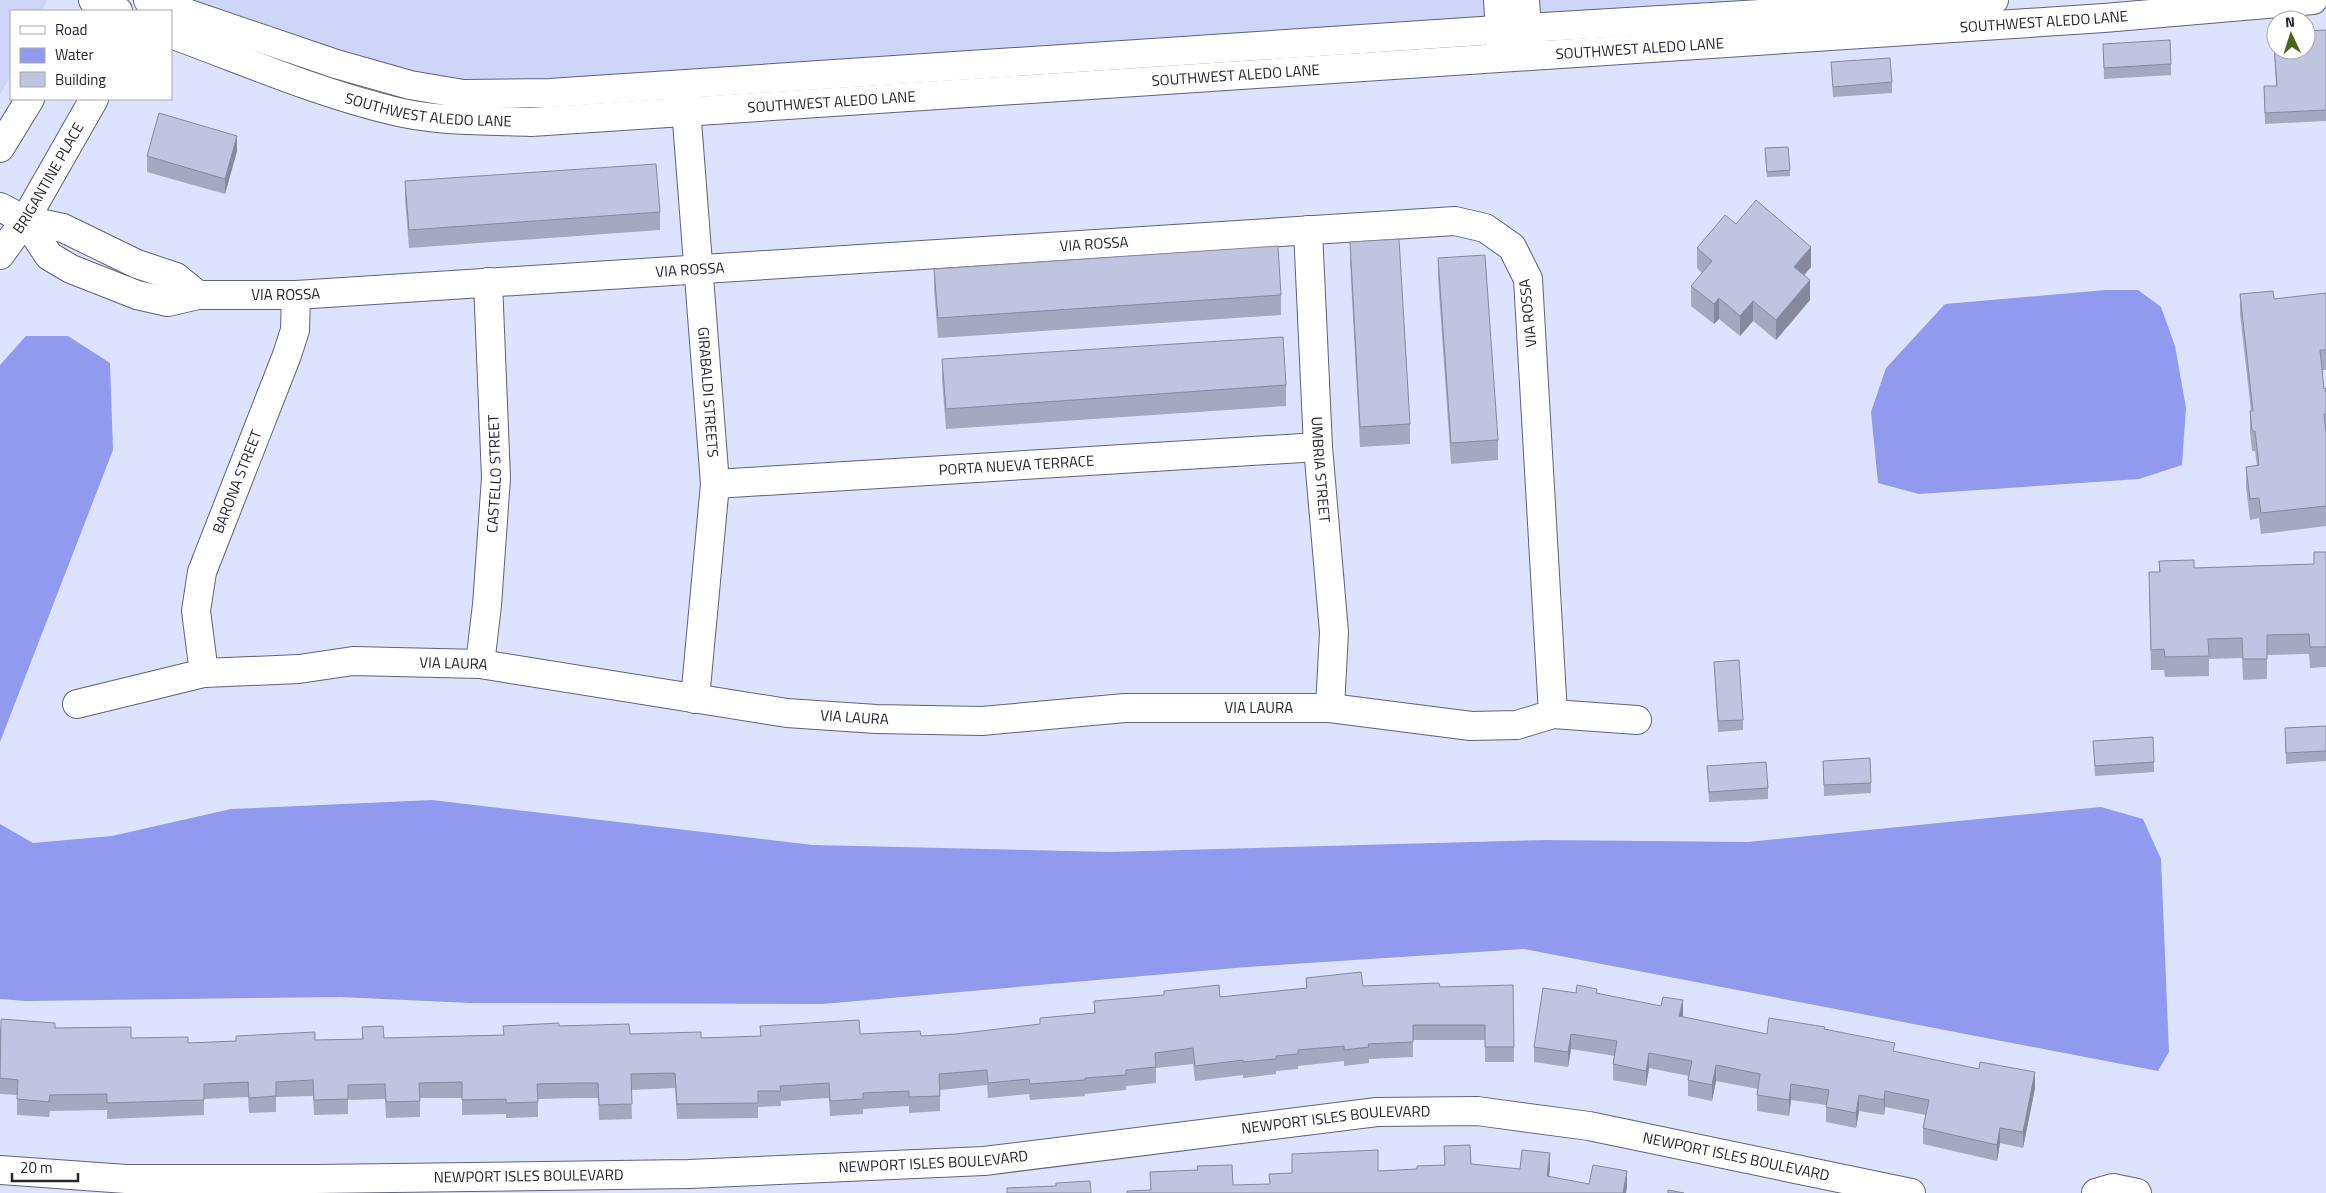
<svg xmlns="http://www.w3.org/2000/svg" width="2326" height="1193" viewBox="0 0 2326 1193" font-family="'Titillium Web',sans-serif">
<style>
.built{fill:#cfd5f8}
.water{fill:#909aef}
.lines{fill:none;stroke-linecap:round;stroke-linejoin:round}
.minor-casing{stroke:#5e627a;stroke-width:30}
.minor{stroke:#fff;stroke-width:28}
.wall{fill:#a4a9c1}
.shaded-wall{fill:#86899d}
.building{fill:#bfc4e0;stroke:#86899d}
.labels{text-anchor:middle;stroke-width:5;stroke-linejoin:round;paint-order:stroke}
.street-label{font-size:15px;fill:#242631;stroke:#fff}
</style>
<rect width="100%" height="100%" fill="#dde2fe"/>
<g class="built">
<path d="M 0,0 L 47,0 L 42,11 L 11,11 L 11,75 L 0,95 Z"/>
<path d="M 197,0 L 1486,0 L 1487,18 L 550,80 L 464,81 L 413,73 L 339,52 L 197,3 Z"/>
<path d="M 1537,0 L 1784,0 L 1538,15 Z"/>
</g>
<g class="water">
<path d="M 2106,290 L 2138,290 L 2161,307 L 2175,346 L 2186,408 L 2182,465 L 2139,479 L 1919,494 L 1878,483 L 1871,412 L 1886,368 L 1945,304 Z"/>
<path d="M 26,336 L 68,336 L 110,363 L 113,450 L 0,742 L 0,365 Z"/>
<path d="M 432,800 L 813,845 L 1110,852 L 1546,840 L 1747,842 L 2101,807 L 2143,819 L 2161,859 L 2169,1052 L 2158,1071 L 1524,949 L 1247,967 L 822,1004 L 470,1003 L 340,997 L 26,1001 L 0,999 L 0,824 L 33,843 L 112,836 L 231,809 Z"/>
</g>
<g class="lines">
<g class="minor-casing">
<g id="minor">
<path d="M 93,0 L 118,11"/>
<path d="M 148,0 L 336,64 L 410,85 L 463,94 L 550,93 L 1527,28 L 1994,0"/>
<path d="M 1498,0 L 1501,48"/>
<path d="M 1525,0 L 1528,45"/>
<path id="s1" d="M 171,34 C 245,61 318,93 394,111 C 438,122 486,120 531,122 L 2104,18 L 2313,0"/>
<path id="s2" d="M 685,95 L 715,484 L 695,699"/>
<path d="M 0,148 L 30,99"/>
<path d="M 0,207 L 25,220 L 63,228 L 137,264 L 176,277 L 198,295"/>
<path id="s3" d="M 25,220 L 49,256 L 71,269 L 137,295 L 168,302 L 198,295 L 296,295 L 1455,221 L 1485,228 L 1512,247 L 1528,279 L 1553,714"/>
<path id="s4" d="M 1308,230 L 1318,447 L 1334,632 L 1330,708"/>
<path id="s5" d="M 0,255 L 25,220 L 94,99"/>
<path id="s6" d="M 715,484 L 1318,447"/>
<path id="s7" d="M 480,664 L 487,605 L 496,478 L 488,282"/>
<path id="s8" d="M 204,673 L 196,611 L 202,572 L 287,355 L 295,330 L 296,295"/>
<path id="s9" d="M 77,704 L 204,673 L 299,669 L 353,661 L 480,664 L 787,713 L 876,719 L 982,721 L 1125,708 L 1330,708 L 1471,726 L 1517,725 L 1553,714 L 1637,720"/>
<path id="s10" d="M 0,1170 L 126,1179 L 316,1179 L 689,1174 L 984,1161 L 1377,1112 L 1477,1111 L 1589,1126 L 1911,1193"/>
<path d="M 2096,1193 L 2113,1188 L 2137,1193"/>
</g>
</g>
<use href="#minor" class="minor"/>
</g>
<g class="wall">
<path d="M 2326,30 L 2326,121 L 2265,124 L 2264,86 L 2276,86 L 2273,33 Z"/>
<path d="M 2103,44 L 2171,64 L 2171,75 L 2104,79 Z"/>
<path d="M 1831,62 L 1892,82 L 1892,93 L 1833,97 Z"/>
<path d="M 237,151 L 225,194 L 147,172 L 147,156 Z"/>
<path d="M 1765,154 L 1790,170 L 1790,176 L 1767,177 Z"/>
<path d="M 405,181 L 660,212 L 660,230 L 409,248 L 405,199 Z"/>
<path d="M 1736,224 L 1811,267 L 1804,275 L 1810,300 L 1776,340 L 1753,321 L 1740,336 L 1719,319 L 1714,324 L 1691,306 L 1691,286 L 1702,273 L 1697,268 L 1697,248 Z"/>
<path d="M 1350,242 L 1410,424 L 1410,444 L 1360,447 L 1350,262 Z"/>
<path d="M 1438,258 L 1498,440 L 1498,460 L 1451,464 L 1438,278 Z"/>
<path d="M 934,269 L 1281,295 L 1281,315 L 938,338 L 934,289 Z"/>
<path d="M 2326,293 L 2326,370 L 2322,370 L 2324,389 L 2326,388 L 2326,526 L 2261,534 L 2259,518 L 2250,520 L 2246,487 L 2246,467 L 2257,466 L 2255,451 L 2252,451 L 2250,431 L 2250,411 L 2251,411 L 2240,314 L 2240,294 L 2274,299 Z"/>
<path d="M 942,359 L 1286,385 L 1286,406 L 946,429 L 942,380 Z"/>
<path d="M 2326,552 L 2326,667 L 2310,668 L 2309,654 L 2267,655 L 2267,679 L 2243,680 L 2242,658 L 2209,659 L 2209,676 L 2165,677 L 2164,670 L 2151,670 L 2149,572 L 2159,572 L 2159,561 L 2194,568 L 2314,564 Z"/>
<path d="M 1714,662 L 1743,720 L 1743,730 L 1718,732 Z"/>
<path d="M 2326,726 L 2326,761 L 2286,764 L 2285,728 Z"/>
<path d="M 2093,741 L 2154,762 L 2154,772 L 2095,776 Z"/>
<path d="M 1823,761 L 1871,783 L 1871,793 L 1824,796 Z"/>
<path d="M 1707,766 L 1768,788 L 1768,799 L 1709,802 Z"/>
<path d="M 1306,978 L 1363,986 L 1440,987 L 1514,1047 L 1514,1062 L 1485,1062 L 1485,1040 L 1413,1040 L 1413,1057 L 1369,1059 L 1369,1063 L 1344,1066 L 1344,1061 L 1298,1066 L 1298,1069 L 1276,1071 L 1276,1074 L 1243,1078 L 1243,1075 L 1195,1081 L 1193,1064 L 1156,1068 L 1156,1083 L 1126,1086 L 1126,1090 L 1085,1094 L 1085,1096 L 1030,1100 L 1029,1094 L 988,1098 L 987,1085 L 940,1090 L 940,1111 L 909,1113 L 909,1106 L 863,1109 L 863,1114 L 830,1116 L 829,1098 L 781,1101 L 781,1106 L 758,1107 L 758,1118 L 677,1119 L 675,1088 L 631,1090 L 632,1119 L 599,1120 L 598,1098 L 577,1098 L 538,1099 L 538,1117 L 506,1118 L 506,1114 L 462,1115 L 462,1098 L 420,1098 L 420,1117 L 386,1118 L 385,1099 L 348,1100 L 348,1114 L 314,1115 L 313,1096 L 276,1097 L 276,1112 L 249,1113 L 248,1097 L 204,1099 L 204,1115 L 107,1119 L 107,1110 L 50,1111 L 49,1117 L 17,1115 L 17,1095 L 0,1094 L 0,1028 L 55,1028 L 131,1038 L 188,1043 L 362,1039 L 362,1027 L 384,1038 L 503,1035 L 559,1026 L 630,1034 L 701,1038 L 860,1034 L 921,1036 L 956,1034 L 1040,1024 L 1040,1018 L 1094,1013 L 1094,1001 L 1164,995 L 1164,991 L 1220,997 L 1306,988 Z"/>
<path d="M 1576,993 L 1597,993 L 1683,1016 L 1682,1017 L 1767,1034 L 1825,1029 L 1895,1052 L 2035,1088 L 2023,1148 L 2000,1143 L 1997,1161 L 1923,1144 L 1923,1128 L 1926,1115 L 1885,1107 L 1884,1115 L 1859,1111 L 1856,1128 L 1826,1122 L 1826,1105 L 1791,1100 L 1789,1116 L 1757,1111 L 1757,1095 L 1758,1089 L 1716,1081 L 1712,1101 L 1688,1096 L 1688,1080 L 1689,1076 L 1649,1068 L 1646,1086 L 1613,1080 L 1613,1064 L 1615,1056 L 1571,1049 L 1568,1067 L 1534,1062 L 1534,1047 Z"/>
</g>
<g class="shaded-wall">
<path d="M 237,136 L 237,151 L 225,194 L 225,179 Z"/>
<path d="M 1811,247 L 1811,267 L 1794,287 L 1794,267 Z"/>
<path d="M 1810,280 L 1810,300 L 1776,340 L 1776,320 Z"/>
<path d="M 1719,298 L 1719,319 L 1714,324 L 1714,304 Z"/>
<path d="M 1753,301 L 1753,321 L 1740,336 L 1740,316 Z"/>
<path d="M 1683,1000 L 1683,1016 L 1679,1032 L 1679,1016 Z"/>
<path d="M 1571,1034 L 1571,1049 L 1568,1067 L 1568,1052 Z"/>
<path d="M 1649,1053 L 1649,1068 L 1646,1086 L 1646,1071 Z"/>
<path d="M 1716,1065 L 1716,1081 L 1712,1101 L 1712,1085 Z"/>
<path d="M 2035,1072 L 2035,1088 L 2023,1148 L 2023,1132 Z"/>
<path d="M 1791,1084 L 1791,1100 L 1789,1116 L 1789,1100 Z"/>
<path d="M 1885,1091 L 1885,1107 L 1884,1115 L 1884,1100 Z"/>
<path d="M 1859,1095 L 1859,1111 L 1856,1128 L 1856,1113 Z"/>
<path d="M 2000,1128 L 2000,1143 L 1997,1161 L 1997,1145 Z"/>
<path d="M 1550,1153 L 1550,1169 L 1547,1192 L 1547,1176 Z"/>
<path d="M 1627,1171 L 1627,1187 L 1626,1193 L 1623,1193 Z"/>
</g>
<g class="building">
<path d="M 2326,30 L 2326,110 L 2265,113 L 2264,86 L 2277,86 L 2273,33 L 2276,33 L 2276,50 L 2306,50 L 2306,31 Z"/>
<path d="M 2170,40 L 2171,64 L 2104,68 L 2103,44 Z"/>
<path d="M 1890,58 L 1892,82 L 1833,87 L 1831,62 Z"/>
<path d="M 159,113 L 237,136 L 225,179 L 147,156 Z"/>
<path d="M 1788,147 L 1790,170 L 1767,172 L 1765,148 Z"/>
<path d="M 656,164 L 660,212 L 409,230 L 405,181 Z"/>
<path d="M 1756,200 L 1811,247 L 1794,267 L 1810,280 L 1776,320 L 1753,301 L 1740,316 L 1719,298 L 1714,304 L 1691,286 L 1712,261 L 1697,248 L 1725,215 L 1736,224 Z"/>
<path d="M 1399,239 L 1410,424 L 1360,427 L 1350,242 Z"/>
<path d="M 1278,246 L 1281,295 L 938,318 L 934,269 Z"/>
<path d="M 1485,255 L 1498,440 L 1451,443 L 1438,258 Z"/>
<path d="M 2273,291 L 2274,299 L 2326,293 L 2326,350 L 2320,350 L 2324,389 L 2326,388 L 2326,414 L 2324,414 L 2326,433 L 2326,506 L 2261,513 L 2259,498 L 2250,499 L 2246,467 L 2259,465 L 2255,431 L 2252,431 L 2250,411 L 2253,411 L 2240,294 Z"/>
<path d="M 1283,337 L 1286,385 L 946,409 L 942,359 Z"/>
<path d="M 2314,552 L 2326,552 L 2326,647 L 2310,647 L 2309,634 L 2267,635 L 2267,659 L 2243,659 L 2242,638 L 2208,639 L 2209,656 L 2165,657 L 2164,649 L 2151,650 L 2149,572 L 2160,572 L 2159,561 L 2194,560 L 2194,568 L 2314,564 Z"/>
<path d="M 1739,660 L 1743,720 L 1718,721 L 1714,662 Z"/>
<path d="M 2326,726 L 2326,751 L 2286,753 L 2285,728 Z"/>
<path d="M 2153,737 L 2154,762 L 2095,766 L 2093,741 Z"/>
<path d="M 1870,758 L 1871,783 L 1824,785 L 1823,761 Z"/>
<path d="M 1766,762 L 1768,788 L 1709,792 L 1707,766 Z"/>
<path d="M 1361,972 L 1363,986 L 1439,983 L 1440,987 L 1513,985 L 1514,1047 L 1485,1047 L 1485,1025 L 1413,1025 L 1413,1042 L 1368,1044 L 1369,1047 L 1344,1050 L 1344,1046 L 1298,1050 L 1298,1054 L 1276,1056 L 1276,1059 L 1243,1062 L 1243,1060 L 1195,1066 L 1193,1048 L 1155,1053 L 1156,1067 L 1126,1070 L 1126,1075 L 1085,1078 L 1085,1080 L 1030,1084 L 1029,1079 L 988,1083 L 987,1070 L 939,1074 L 940,1096 L 909,1097 L 909,1091 L 863,1093 L 863,1099 L 830,1101 L 829,1083 L 780,1086 L 781,1091 L 758,1091 L 758,1103 L 677,1104 L 675,1073 L 631,1074 L 632,1104 L 599,1105 L 598,1083 L 577,1083 L 537,1084 L 538,1102 L 506,1103 L 506,1099 L 462,1100 L 462,1082 L 419,1083 L 420,1101 L 386,1102 L 385,1084 L 348,1085 L 348,1099 L 314,1100 L 313,1080 L 276,1082 L 276,1096 L 249,1098 L 248,1082 L 204,1084 L 204,1100 L 107,1103 L 107,1094 L 50,1095 L 49,1102 L 17,1099 L 18,1080 L 0,1078 L 1,1019 L 55,1023 L 55,1028 L 131,1027 L 131,1038 L 188,1037 L 188,1043 L 236,1041 L 236,1036 L 315,1032 L 315,1040 L 363,1039 L 362,1027 L 383,1026 L 384,1038 L 504,1035 L 503,1026 L 559,1023 L 559,1026 L 629,1024 L 630,1034 L 701,1032 L 701,1038 L 761,1036 L 760,1026 L 859,1020 L 860,1034 L 920,1031 L 921,1036 L 956,1034 L 1040,1024 L 1040,1018 L 1095,1013 L 1094,1001 L 1164,995 L 1164,991 L 1219,985 L 1220,997 L 1307,988 L 1306,978 Z"/>
<path d="M 1577,985 L 1597,989 L 1596,993 L 1661,1006 L 1663,997 L 1683,1000 L 1679,1016 L 1767,1034 L 1769,1018 L 1825,1027 L 1824,1029 L 1895,1043 L 1893,1051 L 1979,1069 L 1980,1062 L 2035,1072 L 2023,1132 L 2000,1128 L 1997,1145 L 1923,1128 L 1929,1100 L 1885,1091 L 1884,1100 L 1859,1095 L 1856,1113 L 1826,1107 L 1829,1090 L 1791,1084 L 1789,1100 L 1757,1095 L 1760,1074 L 1716,1065 L 1712,1085 L 1688,1080 L 1692,1061 L 1649,1053 L 1646,1071 L 1613,1064 L 1617,1041 L 1571,1034 L 1568,1052 L 1534,1047 L 1543,988 L 1576,993 Z"/>
<path d="M 1470,1145 L 1471,1164 L 1520,1169 L 1522,1150 L 1550,1153 L 1547,1176 L 1589,1184 L 1593,1165 L 1627,1171 L 1623,1193 L 1127,1193 L 1127,1191 L 1151,1190 L 1150,1172 L 1198,1170 L 1197,1166 L 1232,1165 L 1233,1185 L 1270,1184 L 1269,1174 L 1292,1173 L 1292,1154 L 1378,1150 L 1378,1171 L 1417,1169 L 1417,1166 L 1445,1165 L 1444,1146 Z"/>
<path d="M 1090,1181 L 1091,1193 L 1007,1193 L 1007,1188 L 1056,1186 L 1056,1183 Z"/>
<path d="M 1668,1190 L 1684,1193 L 1668,1193 Z"/>
</g>
<g class="labels">
<g class="street-label">
<text dy="5" stroke="none"><textPath href="#s1" startOffset="1890">SOUTHWEST ALEDO LANE</textPath></text>
<text dy="5" stroke="none"><textPath href="#s1" startOffset="1485">SOUTHWEST ALEDO LANE</textPath></text>
<text dy="5" stroke="none"><textPath href="#s1" startOffset="1080">SOUTHWEST ALEDO LANE</textPath></text>
<text dy="5" stroke="none"><textPath href="#s1" startOffset="675">SOUTHWEST ALEDO LANE</textPath></text>
<text dy="5" stroke="none"><textPath href="#s1" startOffset="270">SOUTHWEST ALEDO LANE</textPath></text>
<text dy="5" stroke="none"><textPath href="#s5" startOffset="91">BRIGANTINE PLACE</textPath></text>
<text dy="5" stroke="none"><textPath href="#s3" startOffset="1100">VIA ROSSA</textPath></text>
<text dy="5" stroke="none"><textPath href="#s3" startOffset="695">VIA ROSSA</textPath></text>
<text dy="5" stroke="none"><textPath href="#s3" startOffset="290">VIA ROSSA</textPath></text>
<text transform="translate(1528 313) rotate(-96)" y="5">VIA ROSSA</text>
<text dy="5" stroke="none"><textPath href="#s2" startOffset="298">GIRABALDI STREETS</textPath></text>
<text dy="5" stroke="none"><textPath href="#s6" startOffset="302">PORTA NUEVA TERRACE</textPath></text>
<text dy="5" stroke="none"><textPath href="#s4" startOffset="240">UMBRIA STREET</textPath></text>
<text dy="5" stroke="none"><textPath href="#s7" startOffset="191">CASTELLO STREET</textPath></text>
<text dy="5" stroke="none"><textPath href="#s8" startOffset="199">BARONA STREET</textPath></text>
<text dy="5" stroke="none"><textPath href="#s9" startOffset="381">VIA LAURA</textPath></text>
<text dy="5" stroke="none"><textPath href="#s9" startOffset="1191">VIA LAURA</textPath></text>
<text dy="5" stroke="none"><textPath href="#s9" startOffset="786">VIA LAURA</textPath></text>
<text dy="5" stroke="none"><textPath href="#s10" startOffset="1339">NEWPORT ISLES BOULEVARD</textPath></text>
<text dy="5" stroke="none"><textPath href="#s10" startOffset="1744">NEWPORT ISLES BOULEVARD</textPath></text>
<text dy="5" stroke="none"><textPath href="#s10" startOffset="934">NEWPORT ISLES BOULEVARD</textPath></text>
<text dy="5" stroke="none"><textPath href="#s10" startOffset="529">NEWPORT ISLES BOULEVARD</textPath></text>
</g>
</g>
<rect x="10" y="10" width="162" height="90" fill="#ffffff" stroke="#a7a8ad"/>
<rect x="20" y="26" width="25" height="8" fill="#ffffff" stroke="#a7a8ad"/>
<text x="55" y="35" font-size="15" fill="#242631">Road</text>
<rect x="20" y="48" width="25" height="15" fill="#909aef" stroke="#a7a8ad"/>
<text x="55" y="60" font-size="15" fill="#242631">Water</text>
<rect x="20" y="72" width="25" height="15" fill="#bfc4e0" stroke="#a7a8ad"/>
<text x="55" y="85" font-size="15" fill="#242631">Building</text>
<g transform="translate(2291 35) rotate(356)"><circle r="24" fill="#ffffff" stroke="#a7a8ad"/>
<path d="M0-4L9 19L0 12L-9 19Z" fill="#4a6518"/>
<text y="-8" font-size="14" font-weight="bold" text-anchor="middle" fill="#242631">N</text>
</g>
<path d="M12 1173v8h66v-8" fill="none" stroke="#242631" stroke-width="2.5"/>
<text x="20" y="1173" font-size="15" fill="#242631" stroke="#ffffff" stroke-width="4" paint-order="stroke">20 m</text>
</svg>
